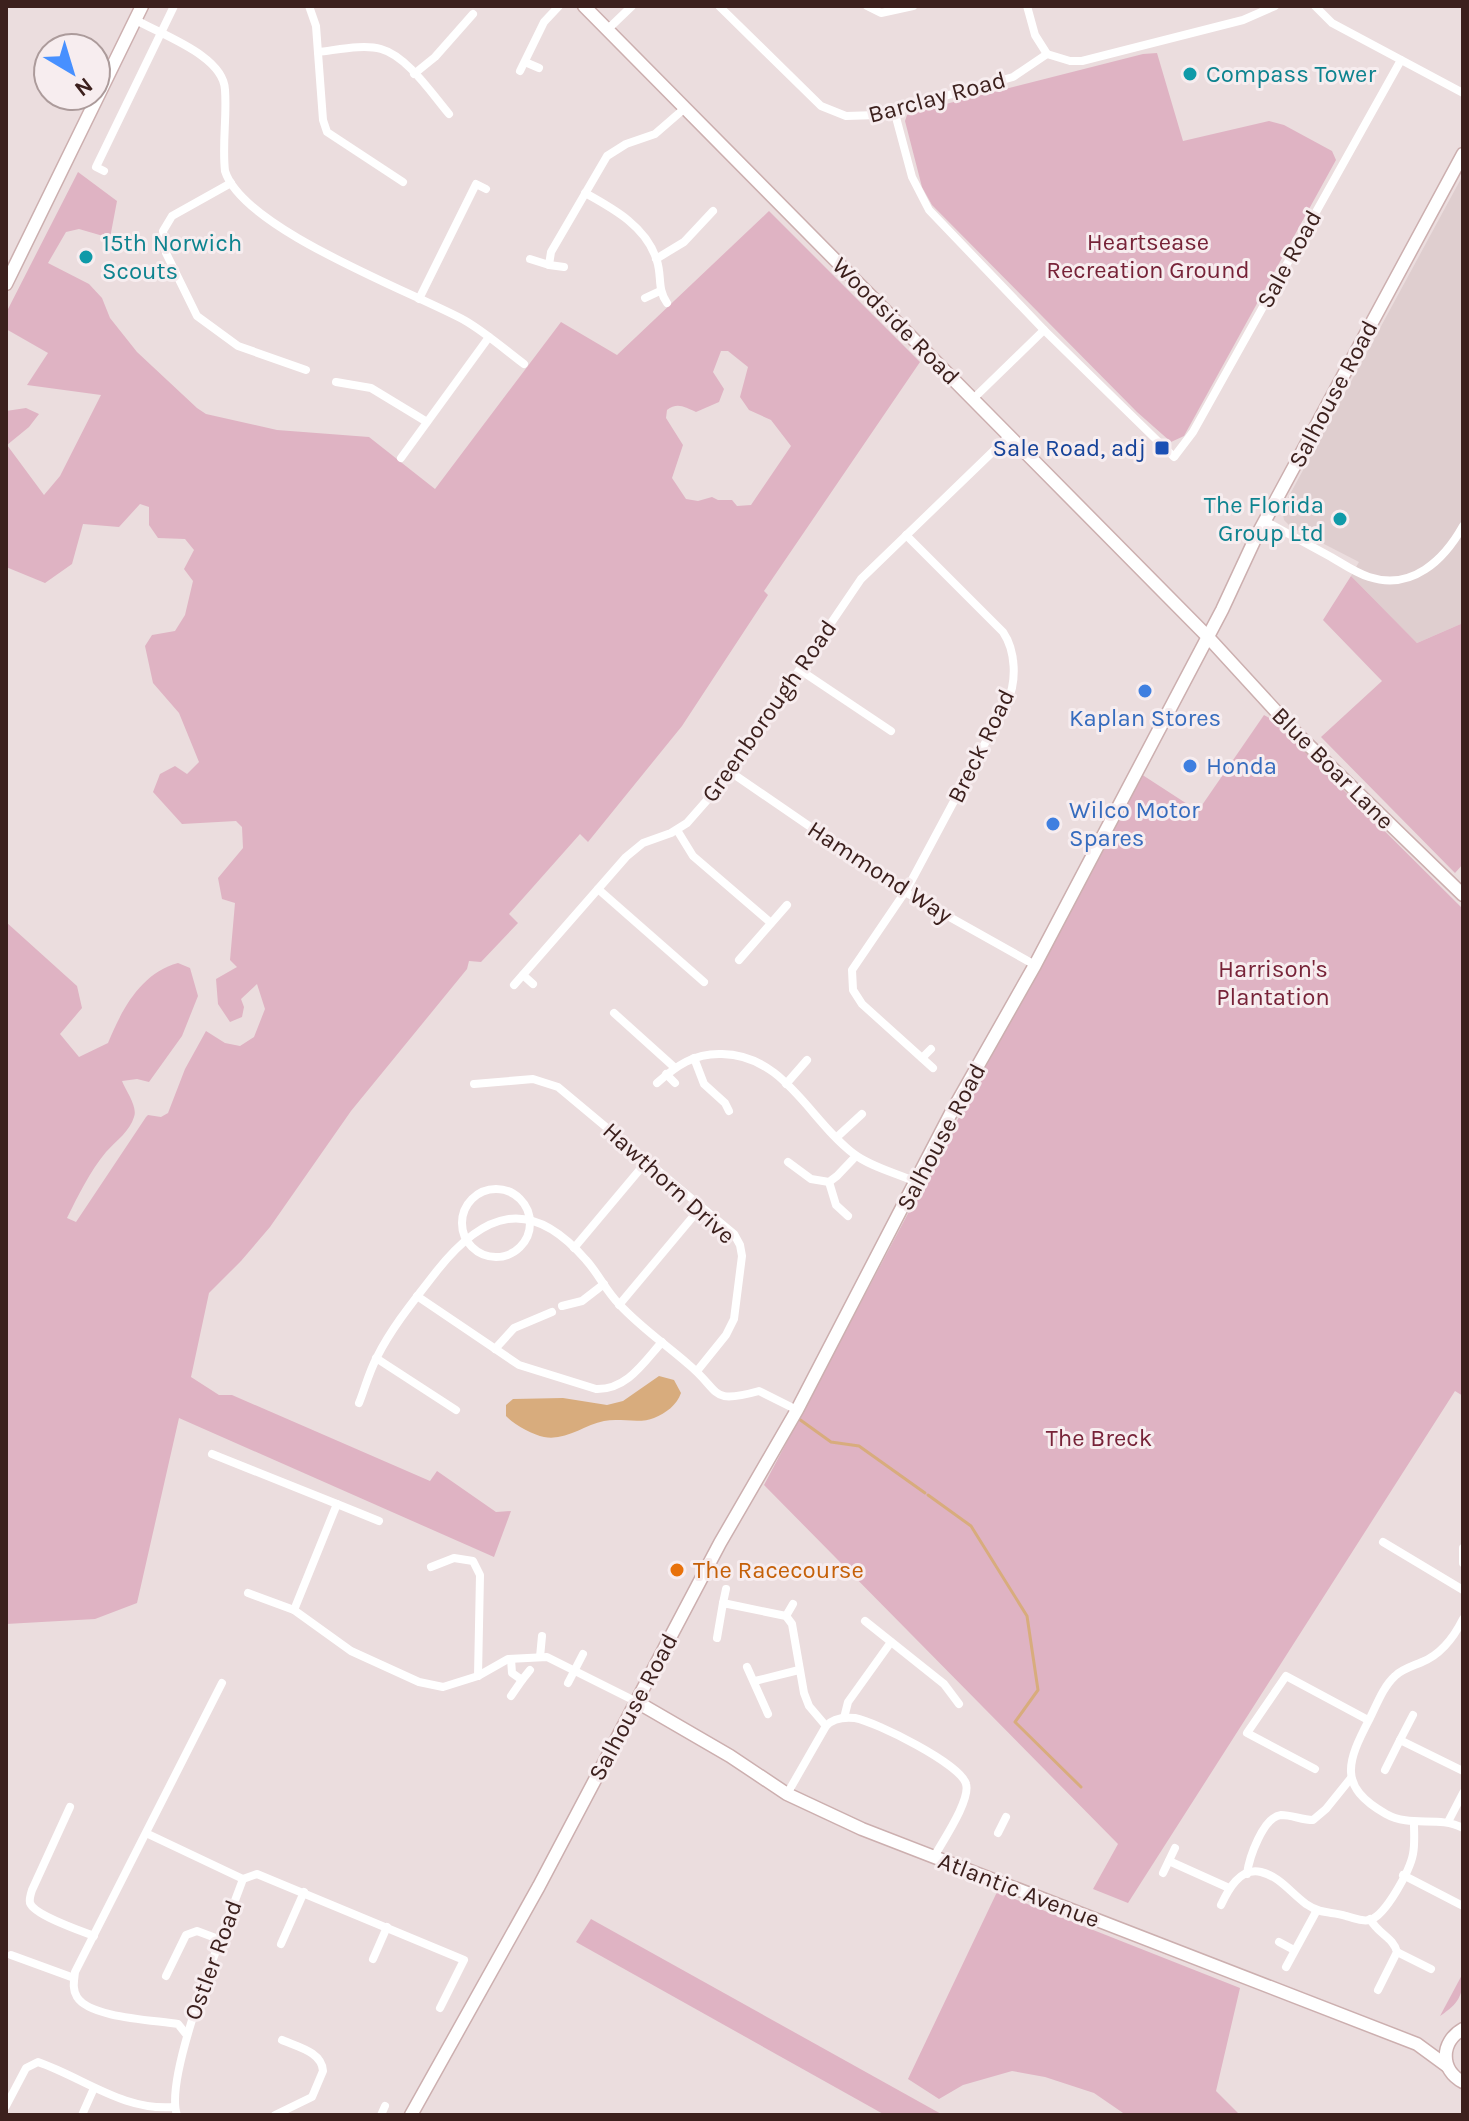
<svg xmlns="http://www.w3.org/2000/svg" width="1469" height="2121" viewBox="0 0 1469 2121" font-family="Karla,sans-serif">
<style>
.built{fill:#dfcecf}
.green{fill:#dfb3c3;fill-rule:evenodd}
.water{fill:#d8ac7d}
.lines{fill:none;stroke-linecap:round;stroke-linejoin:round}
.stream{stroke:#d8ac7d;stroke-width:3}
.secondary-casing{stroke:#ccafaf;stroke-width:15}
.street{stroke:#fff;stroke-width:8}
.secondary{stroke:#fff;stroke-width:12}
.culture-dot{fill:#0f9aa8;stroke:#f7edef;stroke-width:3}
.transit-dot{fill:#1a4fb4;stroke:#f7edef;stroke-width:3}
.shop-dot{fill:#3f7fe0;stroke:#f7edef;stroke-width:3}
.food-dot{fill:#e8710a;stroke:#f7edef;stroke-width:3}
.labels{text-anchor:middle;stroke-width:6;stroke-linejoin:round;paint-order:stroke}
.culture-label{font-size:24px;fill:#0d838f;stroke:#f7edef;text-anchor:start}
.street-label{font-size:24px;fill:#3c201d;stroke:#f7edef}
.park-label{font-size:24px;fill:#772338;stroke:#f7edef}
.transit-label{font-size:24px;fill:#164399;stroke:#f7edef;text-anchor:end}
.shop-label{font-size:24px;fill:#366cbe;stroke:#f7edef;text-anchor:start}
.food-label{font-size:24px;fill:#c56008;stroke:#f7edef;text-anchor:start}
</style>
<rect width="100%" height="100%" fill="#ebddde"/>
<path class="built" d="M 1463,175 L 1463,623 L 1417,643 L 1351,576 L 1359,562 L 1291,527 L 1284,520 L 1282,509 Z"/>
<g class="green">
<path d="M 1157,53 L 1183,141 L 1269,121 L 1284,125 L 1332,151 L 1336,160 L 1184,436 L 1171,442 L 1137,412 L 932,205 L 922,187 L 905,121 L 907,115 L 914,112 L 1143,54 Z"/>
<path d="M 78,172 L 117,201 L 110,238 L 79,229 L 66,232 L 48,263 L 89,284 L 102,298 L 110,318 L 137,352 L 197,408 L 206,414 L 277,430 L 369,437 L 435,489 L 561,322 L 617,355 L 769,211 L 920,362 L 764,591 L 768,595 L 682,726 L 588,842 L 580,834 L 509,914 L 518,923 L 481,962 L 469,961 L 467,969 L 351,1111 L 270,1227 L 241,1261 L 209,1293 L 191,1377 L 219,1395 L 232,1395 L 430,1481 L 437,1471 L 496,1512 L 511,1511 L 494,1557 L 179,1418 L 137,1603 L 95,1619 L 6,1624 L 6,922 L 77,986 L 82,1008 L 60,1034 L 79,1057 L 108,1043 C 122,1009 141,973 178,963 L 190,968 L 198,996 L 182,1036 L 149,1082 L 137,1079 L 122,1081 C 126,1091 138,1107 134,1117 C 130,1131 116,1141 106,1152 C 90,1171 78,1196 67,1218 L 76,1222 L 146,1117 L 148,1115 L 161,1117 L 168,1113 L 185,1069 L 206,1031 L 225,1043 L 240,1046 L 254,1037 L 265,1009 L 257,984 L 241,999 L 244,1007 L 242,1017 L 230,1022 L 218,1004 L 216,979 L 237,967 L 230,960 L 235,903 L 222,899 L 218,878 L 243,848 L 242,827 L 236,821 L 182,824 L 153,792 L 160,774 L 175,766 L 187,774 L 199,762 L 179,713 L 153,683 L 145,646 L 152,635 L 175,631 L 185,615 L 193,581 L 184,569 L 194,550 L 185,539 L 158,538 L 149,525 L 149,507 L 140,504 L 119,527 L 83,524 L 72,564 L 45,583 L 6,567 L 6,411 L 26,408 L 39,414 L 29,427 L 7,445 L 44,495 L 60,476 L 101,395 L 27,385 L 48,353 L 6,329 L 6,313 ZM 721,351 L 728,351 L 748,367 L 740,397 L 749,410 L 771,420 L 791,446 L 751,505 L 737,506 L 732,500 L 718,500 L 712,497 L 698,501 L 686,499 L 672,478 L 683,445 L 666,418 L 667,410 C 677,402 685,407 696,412 L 719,402 L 724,389 L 713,372 Z"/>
<path d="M 1351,576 L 1417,643 L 1463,623 L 1463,864 L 1455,873 L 1321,737 L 1382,681 L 1323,620 Z"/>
<path d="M 1264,715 L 1273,720 L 1463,909 L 1463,1396 L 1455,1391 L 1128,1903 L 1093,1889 L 1118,1844 L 764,1485 L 1141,774 L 1198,811 Z"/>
<path d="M 997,1892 L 1240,1988 L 1216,2091 L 1240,2115 L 1126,2115 L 1094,2093 L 1045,2077 L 1012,2071 L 963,2085 L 939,2099 L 908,2079 Z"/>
<path d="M 591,1919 L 943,2115 L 885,2115 L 576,1942 Z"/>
<path d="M 1463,1973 C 1463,1996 1459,2003 1440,2016 Z"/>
</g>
<path class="water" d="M 659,1376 L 674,1380 L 681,1393 C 677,1405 666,1413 654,1418 C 641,1424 620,1418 604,1421 C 584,1425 566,1441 544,1437 C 533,1435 513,1424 506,1416 L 506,1405 L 513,1399 L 563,1398 L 607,1405 L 623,1401 Z"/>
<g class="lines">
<g class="stream">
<path d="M 799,1419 L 831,1442 L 859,1446 L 925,1493"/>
<path d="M 928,1495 L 971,1526 L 1027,1616 L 1038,1690 L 1015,1722 L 1081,1787"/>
</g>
<g class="secondary-casing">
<g id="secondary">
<path d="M 584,6 L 1207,636 L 1295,732 L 1463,895"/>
<path d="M 6,284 L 142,6"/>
<path d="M 637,1702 L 730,1756 L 787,1794 L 862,1829 L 1417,2044 L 1447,2066"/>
<path d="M 1463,2029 C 1440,2042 1440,2070 1463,2082"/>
<path d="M 411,2115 L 539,1886 L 720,1543 L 797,1410 L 950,1115 L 1035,965 L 1222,610 L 1255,539 L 1463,154"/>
</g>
</g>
<g class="street">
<path d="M 309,6 L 316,26 L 323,120 L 327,132 L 403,182"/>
<path d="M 719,6 L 821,106 L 846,116 L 877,115 L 1013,77 L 1047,54"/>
<path d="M 867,6 L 881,13 L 913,6"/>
<path d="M 1027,6 L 1035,35 L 1047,54 L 1070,61 L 1082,61 L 1243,20 L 1275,6"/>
<path d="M 1315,6 L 1332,23 L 1463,93"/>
<path d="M 136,20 C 162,35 224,56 225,90 C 227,117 222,144 225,171 C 243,229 410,291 464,320 C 485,332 504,349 524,364"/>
<path d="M 607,30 L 632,6"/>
<path d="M 318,52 C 337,50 363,44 381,49 C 407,56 432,94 449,114"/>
<path d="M 525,62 L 539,68"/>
<path d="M 520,71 L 544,22 L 559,6"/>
<path d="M 414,74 L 435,57 L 473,14"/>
<path d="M 894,110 L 912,177 L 929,210 L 1044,330 L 1174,457 L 1193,432 L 1401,60"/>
<path d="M 104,171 L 96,167 L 174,6"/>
<path d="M 231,183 L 172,216 L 163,231 L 166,253 L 197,316 L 238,346 L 306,370"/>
<path d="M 585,193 C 614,209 647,227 657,261 C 662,276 657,289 667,303"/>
<path d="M 530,259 L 549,265 L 551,252 L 607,156 L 626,144 L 655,134 L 685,108"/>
<path d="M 656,259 L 684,242 L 713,211"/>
<path d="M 549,265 L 564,267"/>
<path d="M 645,298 L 660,291"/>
<path d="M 419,299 L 476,184 L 486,189"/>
<path d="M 336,382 L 371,388 L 427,422"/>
<path d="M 973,399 L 1044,330"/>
<path d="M 401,458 L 489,337"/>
<path d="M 1265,521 C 1287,533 1309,545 1331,557 C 1343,564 1356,573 1369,577 C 1412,591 1444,560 1463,526"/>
<path d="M 906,535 L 1003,632 C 1016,651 1017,682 1007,702 L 907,889 L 852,970 L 853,990 L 862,1004 L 933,1068"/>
<path d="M 800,670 L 891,731"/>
<path d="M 729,771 L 905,892 L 1035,965"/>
<path d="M 677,830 L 693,856 L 771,923"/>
<path d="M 598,889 L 704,982"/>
<path d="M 739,960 L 787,905"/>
<path d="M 523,975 L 533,984"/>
<path d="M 514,985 L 626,857 L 643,843 L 671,833 L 687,823 L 723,782 L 861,579 L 1009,436"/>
<path d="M 614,1013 L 674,1067"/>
<path d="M 694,1058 L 704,1084 L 725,1103 L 729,1111"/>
<path d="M 922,1058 L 931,1049"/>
<path d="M 666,1074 L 675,1083"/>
<path d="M 657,1083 C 676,1066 694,1053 722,1054 C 785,1055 809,1120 854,1154 C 871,1167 896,1173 916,1182"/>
<path d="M 474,1084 L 533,1079 L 558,1087 L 734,1234 L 740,1245 L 742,1256 L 734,1319 L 726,1335 L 697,1371"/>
<path d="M 786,1084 L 807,1060"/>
<path d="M 837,1137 L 862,1114"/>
<path d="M 788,1162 L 811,1179 L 829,1182 L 837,1176 L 856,1156"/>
<path d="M 829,1182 L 836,1205 L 848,1216"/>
<circle cx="496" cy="1223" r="34"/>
<path d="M 574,1248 L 647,1161"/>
<path d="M 417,1296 L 519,1365 L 596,1389 C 627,1390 644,1362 662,1342"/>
<path d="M 619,1305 L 701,1207"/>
<path d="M 562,1306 L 582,1301 L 604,1284"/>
<path d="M 495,1349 L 514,1328 L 552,1312"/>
<path d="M 376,1358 L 456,1410"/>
<path d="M 359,1403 C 365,1388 369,1372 377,1357 C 392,1327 415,1299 436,1272 C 483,1212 530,1195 586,1260 C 598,1273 606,1291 619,1304 C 639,1326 665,1344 688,1364 C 722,1392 709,1405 759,1391 L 797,1410"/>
<path d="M 212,1454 L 337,1504"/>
<path d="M 1383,1542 L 1463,1590"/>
<path d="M 1463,1548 L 1463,1563"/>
<path d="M 431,1567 L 454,1558 L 473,1561 L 480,1575 L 478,1676"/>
<path d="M 248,1593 L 294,1610 L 351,1651 L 419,1682 L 443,1687 L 478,1676 L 508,1659 L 547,1657 L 637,1702"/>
<path d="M 723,1603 L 726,1589"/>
<path d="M 294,1610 L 337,1504 L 379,1521"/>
<path d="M 786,1616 L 793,1604"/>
<path d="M 1463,1619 C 1454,1637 1442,1654 1422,1662 C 1413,1666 1402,1669 1395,1676 C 1383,1687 1377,1704 1370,1718 C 1347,1762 1337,1786 1386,1814 C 1411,1828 1438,1815 1463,1828"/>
<path d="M 865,1621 L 944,1684 L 959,1704"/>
<path d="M 717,1638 L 723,1603 L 786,1616 L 792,1624 L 804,1693 L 809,1706 L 826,1726"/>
<path d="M 540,1657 L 542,1636"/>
<path d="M 511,1659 L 512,1673 L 522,1680 L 530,1670"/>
<path d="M 747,1667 L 768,1714"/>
<path d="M 755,1681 L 799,1670"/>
<path d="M 568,1683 L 583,1654"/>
<path d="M 511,1696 L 522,1680"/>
<path d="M 844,1718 L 848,1702 L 891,1642"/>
<path d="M 1400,1740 L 1413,1715"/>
<path d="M 1315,1769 L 1247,1733 L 1286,1676 L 1368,1720"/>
<path d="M 1385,1770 L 1400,1740 L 1463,1771"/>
<path d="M 787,1794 L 826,1726 C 833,1718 845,1717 855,1718 C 876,1722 961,1764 966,1784 C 971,1800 942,1842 934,1857"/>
<path d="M 70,1807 L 32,1890 C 31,1893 29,1899 30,1903 C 34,1915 81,1931 94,1936"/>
<path d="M 1448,1822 L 1463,1793"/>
<path d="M 998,1833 L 1006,1817"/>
<path d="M 148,1834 L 243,1879"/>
<path d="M 1169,1861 L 1229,1888"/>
<path d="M 1163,1873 L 1175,1848"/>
<path d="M 1247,1874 C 1249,1858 1263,1817 1281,1815 C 1292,1815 1302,1820 1313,1820 L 1326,1809 L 1351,1778"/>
<path d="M 1403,1875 L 1463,1906"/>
<path d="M 243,1879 L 257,1874 L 464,1960 L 440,2008"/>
<path d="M 1221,1905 C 1228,1890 1240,1867 1261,1872 C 1279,1876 1291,1893 1306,1904 C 1322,1915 1331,1911 1346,1916 C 1355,1918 1360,1922 1370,1920 C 1386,1915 1410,1870 1413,1854 C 1415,1844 1414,1833 1414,1823"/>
<path d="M 1370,1919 C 1379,1935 1393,1937 1397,1952 L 1378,1990"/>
<path d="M 1279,1942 L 1294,1950"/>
<path d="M 281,1944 L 304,1892"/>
<path d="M 1397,1952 L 1431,1969"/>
<path d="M 11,1955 L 74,1978"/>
<path d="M 373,1959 L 387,1927"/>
<path d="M 1286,1967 L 1317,1910"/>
<path d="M 166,1976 L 186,1935 L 197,1931 L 221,1940"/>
<path d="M 186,2034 L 178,2024 C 154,2020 90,2018 77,1997 C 72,1989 74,1981 75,1972 L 222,1683"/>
<path d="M 6,2106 L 26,2068 L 38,2062 C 84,2078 123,2111 174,2107"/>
<path d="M 82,2115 L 94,2088"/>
<path d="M 177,2115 C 163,2076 227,1924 243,1879"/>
<path d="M 275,2115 L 312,2097 L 323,2071 C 322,2052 298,2047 282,2040"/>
<path d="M 381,2115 L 385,2106"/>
</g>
<use href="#secondary" class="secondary"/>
</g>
<g class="culture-dot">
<circle cx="1190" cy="74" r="8"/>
<circle cx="86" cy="257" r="8"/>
<circle cx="1340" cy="519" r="8"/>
</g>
<rect class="transit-dot" x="1154" y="440" width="16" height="16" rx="4"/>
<g class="shop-dot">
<circle cx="1145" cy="691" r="8"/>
<circle cx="1190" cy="766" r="8"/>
<circle cx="1053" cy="824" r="8"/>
</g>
<circle class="food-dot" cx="677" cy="1570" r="8"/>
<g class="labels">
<g class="culture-label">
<text x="1206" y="82">Compass Tower</text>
<text x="102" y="251">15th Norwich<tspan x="102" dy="28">Scouts</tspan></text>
<text x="1324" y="513" text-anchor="end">The Florida<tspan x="1324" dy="28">Group Ltd</tspan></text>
</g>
<g class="street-label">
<text transform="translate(937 97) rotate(-15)" y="8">Barclay Road</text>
<text transform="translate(1289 259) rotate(-61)" y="8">Sale Road</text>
<text transform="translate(896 321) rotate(45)" y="8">Woodside Road</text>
<text transform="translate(1333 394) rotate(-62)" y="8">Salhouse Road</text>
<text transform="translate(769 711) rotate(-55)" y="8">Greenborough Road</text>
<text transform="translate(981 746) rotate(-64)" y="8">Breck Road</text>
<text transform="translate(1333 768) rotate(45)" y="8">Blue Boar Lane</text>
<text transform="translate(880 872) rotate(33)" y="8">Hammond Way</text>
<text transform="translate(941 1137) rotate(-62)" y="8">Salhouse Road</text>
<text transform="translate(669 1183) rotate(42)" y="8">Hawthorn Drive</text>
<text transform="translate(633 1707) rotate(-62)" y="8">Salhouse Road</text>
<text transform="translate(1019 1890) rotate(21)" y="8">Atlantic Avenue</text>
<text transform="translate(213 1960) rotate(-70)" y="8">Ostler Road</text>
</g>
<g class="park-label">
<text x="1148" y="250">Heartsease<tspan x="1148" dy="28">Recreation Ground</tspan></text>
<text x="1273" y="977">Harrison's<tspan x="1273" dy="28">Plantation</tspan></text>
<text x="1099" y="1446">The Breck</text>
</g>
<g class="transit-label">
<text x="1146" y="456">Sale Road, adj</text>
</g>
<g class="shop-label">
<text x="1145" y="726" text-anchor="middle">Kaplan Stores</text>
<text x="1206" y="774">Honda</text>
<text x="1069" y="818">Wilco Motor<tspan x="1069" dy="28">Spares</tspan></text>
</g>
<g class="food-label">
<text x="693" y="1578">The Racecourse</text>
</g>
</g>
<rect width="1469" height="2121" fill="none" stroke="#3c201d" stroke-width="16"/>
<g transform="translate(72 72) rotate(142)"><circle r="38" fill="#f7edef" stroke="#ac9b9b" stroke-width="2"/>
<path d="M0-6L14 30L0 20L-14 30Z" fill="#4790ff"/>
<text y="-12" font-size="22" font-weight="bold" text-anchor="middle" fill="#3c201d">N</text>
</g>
</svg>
